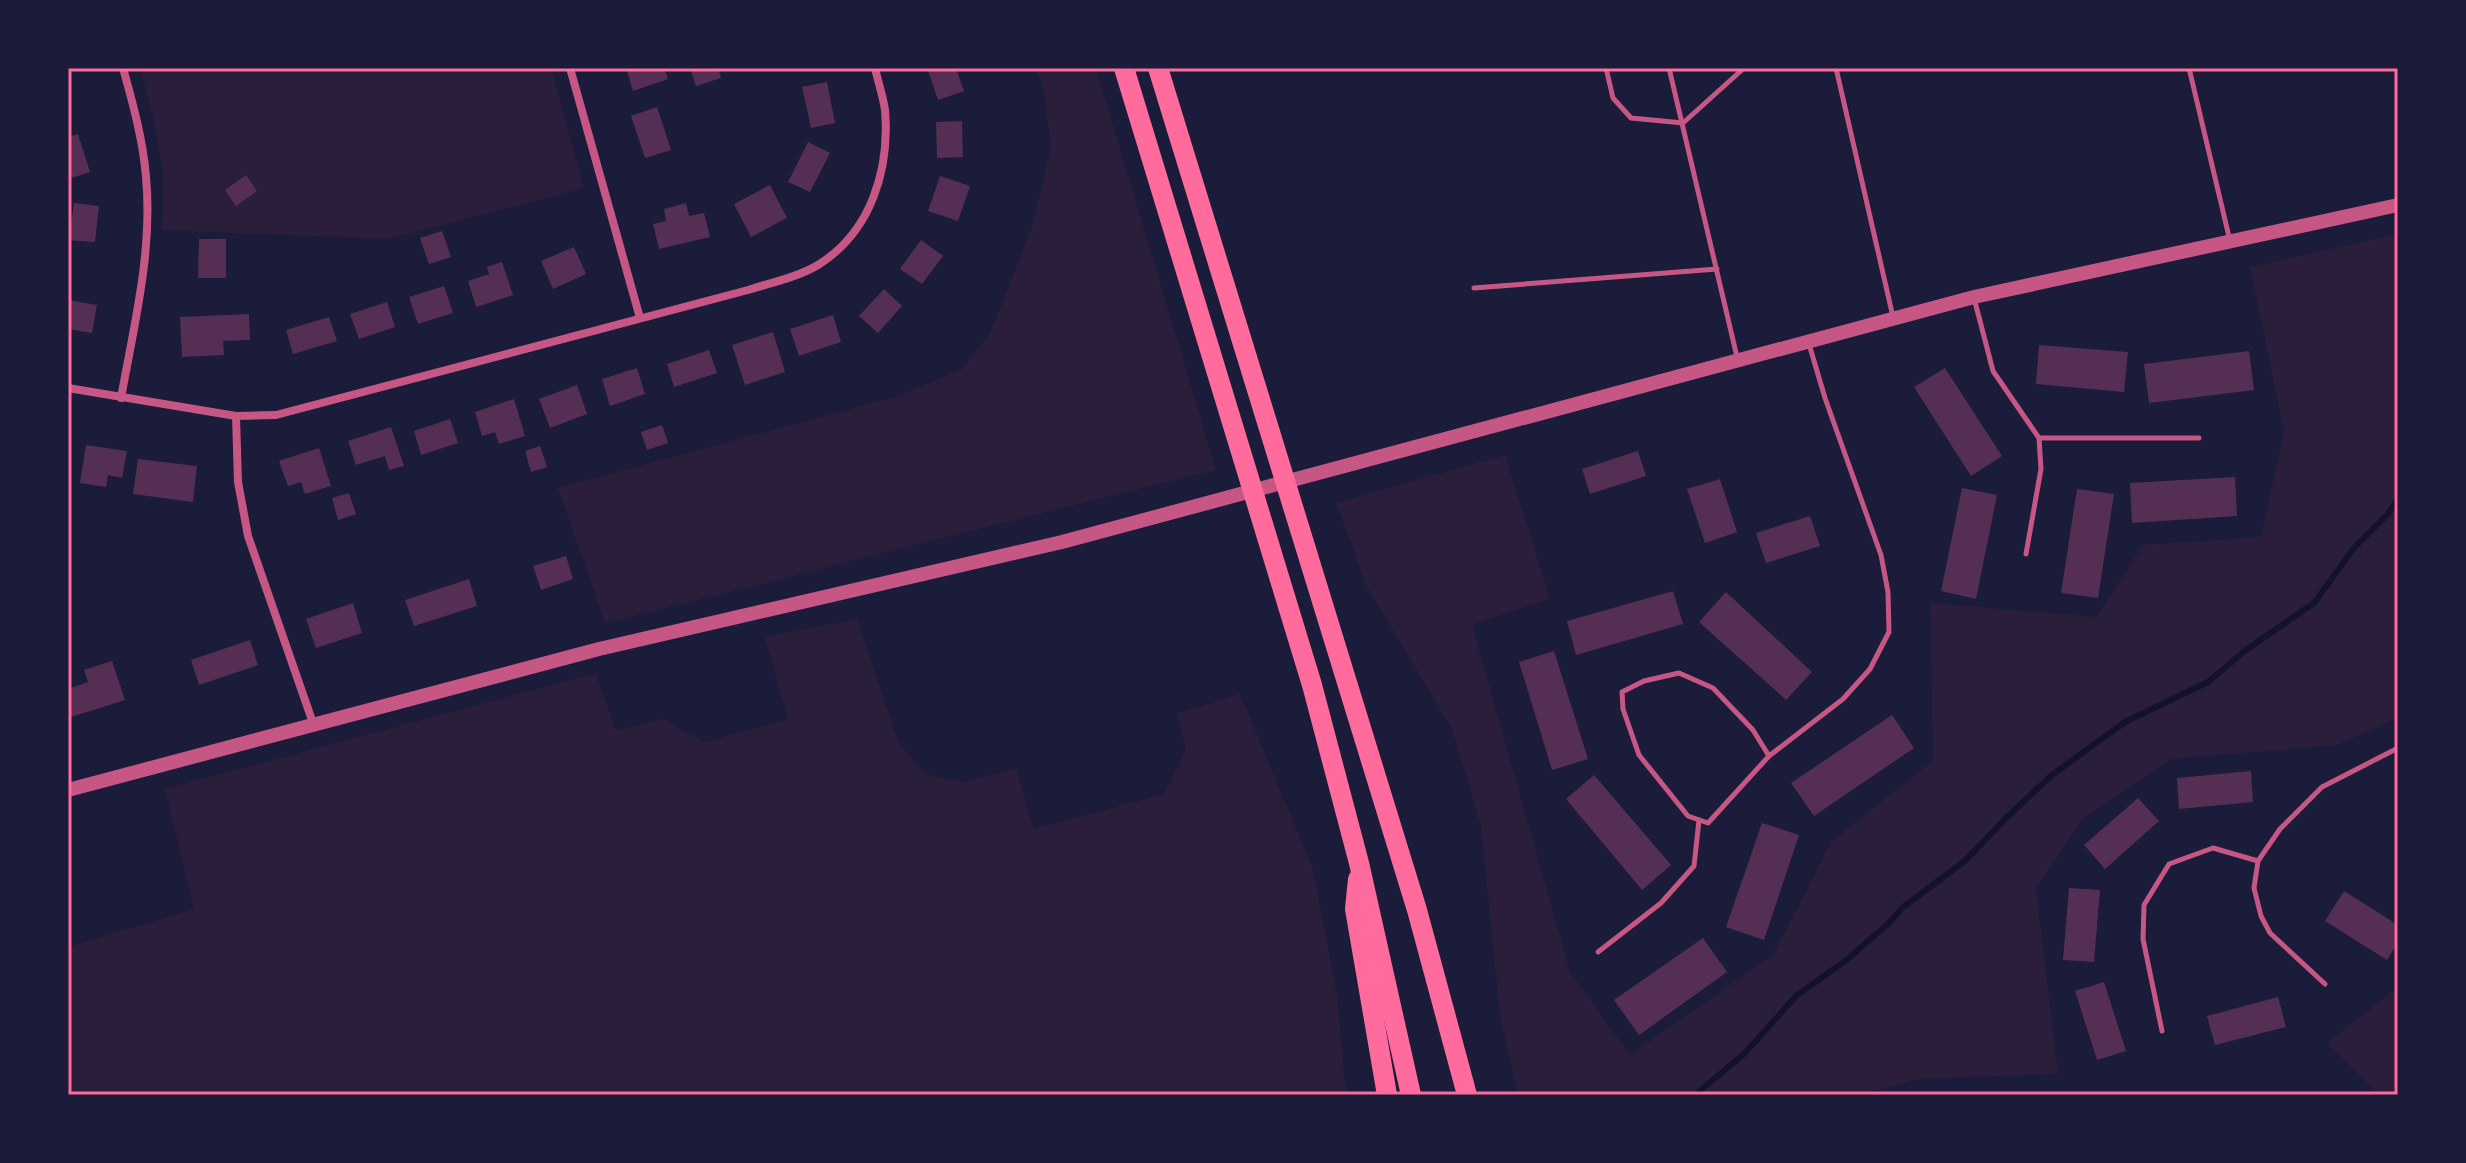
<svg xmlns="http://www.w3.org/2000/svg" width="2466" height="1163" viewBox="0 0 2466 1163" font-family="'Titillium Web',sans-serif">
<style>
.green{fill:#2a1e3b}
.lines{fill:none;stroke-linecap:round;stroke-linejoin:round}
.stream{stroke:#12122b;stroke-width:6}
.building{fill:#542f53}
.service{stroke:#c65784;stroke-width:5}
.minor{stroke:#c65784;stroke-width:8}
.tertiary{stroke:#c65784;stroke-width:14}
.motorway{stroke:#ff6b9d;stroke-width:20}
.neatline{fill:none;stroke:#ff6b9d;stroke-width:3}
</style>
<rect width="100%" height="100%" fill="#1b1b3a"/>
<g class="green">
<path d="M 140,68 L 551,68 L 584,188 L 389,239 L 162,230 L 163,171 L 154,120 Z"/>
<path d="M 1036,68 L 1096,68 L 1216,470 L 605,623 L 558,488 L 895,397 L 962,369 L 990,334 L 1032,227 L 1051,147 L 1044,91 Z"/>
<path d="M 2398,234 L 2398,718 L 2337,745 L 2171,759 L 2084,817 L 2036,888 L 2058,1074 L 1918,1079 L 1859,1095 L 1518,1095 L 1500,1016 L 1481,826 L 1452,729 L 1367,587 L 1336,503 L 1505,455 L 1550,599 L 1472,625 L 1570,972 L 1630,1055 L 1773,955 L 1831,842 L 1933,761 L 1930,603 L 2096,617 L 2143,545 L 2261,537 L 2284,431 L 2250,267 Z"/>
<path d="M 857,619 L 899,743 L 925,774 L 963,782 L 1016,769 L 1034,829 L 1164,794 L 1186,750 L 1177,714 L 1240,694 L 1313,869 L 1337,995 L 1346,1095 L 68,1095 L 68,947 L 194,909 L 165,789 L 596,673 L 616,731 L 662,719 L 704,742 L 788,720 L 765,637 Z"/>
<path d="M 2398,987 L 2398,1095 L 2380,1095 L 2327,1043 Z"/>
</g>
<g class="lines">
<path class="stream" d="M 1695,1095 L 1745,1053 L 1797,995 L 1844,962 L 1889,923 L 1902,908 L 1966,860 L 2005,819 L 2052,775 L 2125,722 L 2208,682 L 2246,650 L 2314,603 L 2354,548 L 2388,514 L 2398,499"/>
</g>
<g class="building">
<path d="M 626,68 L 664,68 L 668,79 L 633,91 Z"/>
<path d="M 690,68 L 718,68 L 721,78 L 696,86 Z"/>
<path d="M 927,68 L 956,68 L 964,91 L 938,100 Z"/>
<path d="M 827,82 L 835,123 L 811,128 L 802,87 Z"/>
<path d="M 657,107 L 671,150 L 645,158 L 631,116 Z"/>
<path d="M 962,121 L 963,157 L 937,158 L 936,122 Z"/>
<path d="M 78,134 L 90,172 L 68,179 L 68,137 Z"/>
<path d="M 808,142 L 830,153 L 810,192 L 788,182 Z"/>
<path d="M 246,175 L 257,191 L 236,206 L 225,190 Z"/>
<path d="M 940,176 L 970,186 L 958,221 L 928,211 Z"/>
<path d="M 770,185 L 787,218 L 751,237 L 734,204 Z"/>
<path d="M 74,203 L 99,206 L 95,242 L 68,240 L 68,224 L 71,224 Z"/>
<path d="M 686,203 L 689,216 L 704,213 L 710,237 L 659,249 L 653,224 L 666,221 L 664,209 Z"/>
<path d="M 442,231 L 451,257 L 429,264 L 420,238 Z"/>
<path d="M 199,239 L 226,239 L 226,278 L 198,278 Z"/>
<path d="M 921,240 L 943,256 L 922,284 L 900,269 Z"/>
<path d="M 574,247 L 586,274 L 553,289 L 541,261 Z"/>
<path d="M 502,262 L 513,295 L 476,307 L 468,281 L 489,274 L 487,267 Z"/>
<path d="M 444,286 L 453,313 L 418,324 L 409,297 Z"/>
<path d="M 884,289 L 902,306 L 878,333 L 859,316 Z"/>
<path d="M 68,300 L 97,305 L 92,333 L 68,329 Z"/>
<path d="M 387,302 L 395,327 L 359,339 L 350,314 Z"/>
<path d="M 249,314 L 250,340 L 223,341 L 224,355 L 182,357 L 180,317 Z"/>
<path d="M 833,315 L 841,342 L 799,356 L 790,329 Z"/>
<path d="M 329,317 L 337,341 L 293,354 L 286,330 Z"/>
<path d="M 773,332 L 785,372 L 745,385 L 732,345 Z"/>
<path d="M 2039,345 L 2128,352 L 2124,392 L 2036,384 Z"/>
<path d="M 709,350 L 717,373 L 674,387 L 667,364 Z"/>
<path d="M 2249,351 L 2254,390 L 2149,403 L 2144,364 Z"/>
<path d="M 637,368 L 645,394 L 610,406 L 602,379 Z"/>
<path d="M 1945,368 L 2002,456 L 1971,476 L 1914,387 Z"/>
<path d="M 577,385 L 587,414 L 550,428 L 539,399 Z"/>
<path d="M 514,399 L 525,436 L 499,444 L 495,432 L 482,436 L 475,412 Z"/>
<path d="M 450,419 L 458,443 L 421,455 L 414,431 Z"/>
<path d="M 662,425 L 668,443 L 647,450 L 641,432 Z"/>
<path d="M 391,427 L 404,466 L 389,470 L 385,456 L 356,465 L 348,441 Z"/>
<path d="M 86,445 L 127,451 L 122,478 L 108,475 L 106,487 L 80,483 Z"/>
<path d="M 540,446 L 547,467 L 531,472 L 525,451 Z"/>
<path d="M 319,448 L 331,486 L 305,494 L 301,482 L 288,486 L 279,461 Z"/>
<path d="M 1638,451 L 1646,476 L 1590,494 L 1582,469 Z"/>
<path d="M 138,459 L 197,466 L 193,502 L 133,494 Z"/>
<path d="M 2235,477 L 2237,516 L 2132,523 L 2130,483 Z"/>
<path d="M 1720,479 L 1737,532 L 1705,543 L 1687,489 Z"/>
<path d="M 1962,488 L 1997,495 L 1976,599 L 1941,591 Z"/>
<path d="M 2077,489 L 2114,494 L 2098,598 L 2061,593 Z"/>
<path d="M 349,493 L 356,514 L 338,520 L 332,498 Z"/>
<path d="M 1810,516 L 1820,546 L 1766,563 L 1756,533 Z"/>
<path d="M 566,556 L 573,579 L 541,590 L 533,566 Z"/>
<path d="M 469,579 L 477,606 L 414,626 L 405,600 Z"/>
<path d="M 1673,591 L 1683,624 L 1576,655 L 1567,621 Z"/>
<path d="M 1726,592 L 1812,672 L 1786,700 L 1699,622 Z"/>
<path d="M 353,603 L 362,633 L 316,648 L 306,619 Z"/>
<path d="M 250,640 L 258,665 L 199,685 L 191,660 Z"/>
<path d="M 1554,651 L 1588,759 L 1552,770 L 1519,662 Z"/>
<path d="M 112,661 L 125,700 L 68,718 L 68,689 L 88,682 L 84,670 Z"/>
<path d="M 1892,715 L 1914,748 L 1814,816 L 1791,783 Z"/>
<path d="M 2251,771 L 2253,802 L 2179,809 L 2177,778 Z"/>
<path d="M 1594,775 L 1671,865 L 1642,890 L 1566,799 Z"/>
<path d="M 2138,798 L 2159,821 L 2105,869 L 2084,845 Z"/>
<path d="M 1762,823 L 1799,835 L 1764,940 L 1726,927 Z"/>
<path d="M 2069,888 L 2100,890 L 2094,962 L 2063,960 Z"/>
<path d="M 2344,891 L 2398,925 L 2398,942 L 2387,960 L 2325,921 Z"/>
<path d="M 1703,938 L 1727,972 L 1639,1035 L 1614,1000 Z"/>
<path d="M 2104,982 L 2126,1051 L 2097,1060 L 2075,991 Z"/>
<path d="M 2278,997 L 2286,1027 L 2215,1045 L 2207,1016 Z"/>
</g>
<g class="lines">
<g class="service">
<path d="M 1606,68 L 1613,98 L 1631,118 L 1683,123 L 1744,68"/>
<path d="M 1669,68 L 1737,357"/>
<path d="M 1836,68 L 1893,317"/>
<path d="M 2189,68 L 2230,241"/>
<path d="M 1474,288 L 1717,269"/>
<path d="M 1974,298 L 1993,371 L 2039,438 L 2199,438"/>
<path d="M 2026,554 L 2041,469 L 2039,438"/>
<path d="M 1769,756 L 1753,730 L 1713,688 L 1679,673 L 1644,681 L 1622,692 L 1623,709 L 1639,755 L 1688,816 L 1708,823 L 1769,756 L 1843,699 L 1870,669 L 1889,632 L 1888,592 L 1881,555 L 1825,398 L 1809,344"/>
<path d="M 1598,952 L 1661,903 L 1694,866 L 1699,820"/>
<path d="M 2325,984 L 2270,933 L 2261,916 L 2254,888 L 2258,861 L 2280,829 L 2322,787 L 2398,748"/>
<path d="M 2162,1031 L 2143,939 L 2144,905 L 2169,864 L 2213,848 L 2258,861"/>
</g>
<g class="minor">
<path d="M 570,68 L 640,318"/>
<path d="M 68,388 L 236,416 L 276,415 L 748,290 C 770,283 798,277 818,265 C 871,232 890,170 885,110 C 883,96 878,82 875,68"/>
<path d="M 121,398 C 134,325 153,251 146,177 C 143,140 133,104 123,68"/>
<path d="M 236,416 L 238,482 L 248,536 L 314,726"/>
</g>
<path class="tertiary" d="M 68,790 L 599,649 L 1062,542 L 1974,297 L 2398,205"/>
<g class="motorway">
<path d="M 1124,68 L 1312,685 L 1359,863 L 1411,1095"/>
<path d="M 1158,68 L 1417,910 L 1467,1095"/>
<path d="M 1358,879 L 1355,909 L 1387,1095"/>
</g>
</g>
<rect width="2466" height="1163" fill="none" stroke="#1b1b3a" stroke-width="140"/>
<rect x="70" y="70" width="2326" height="1023" class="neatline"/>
</svg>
